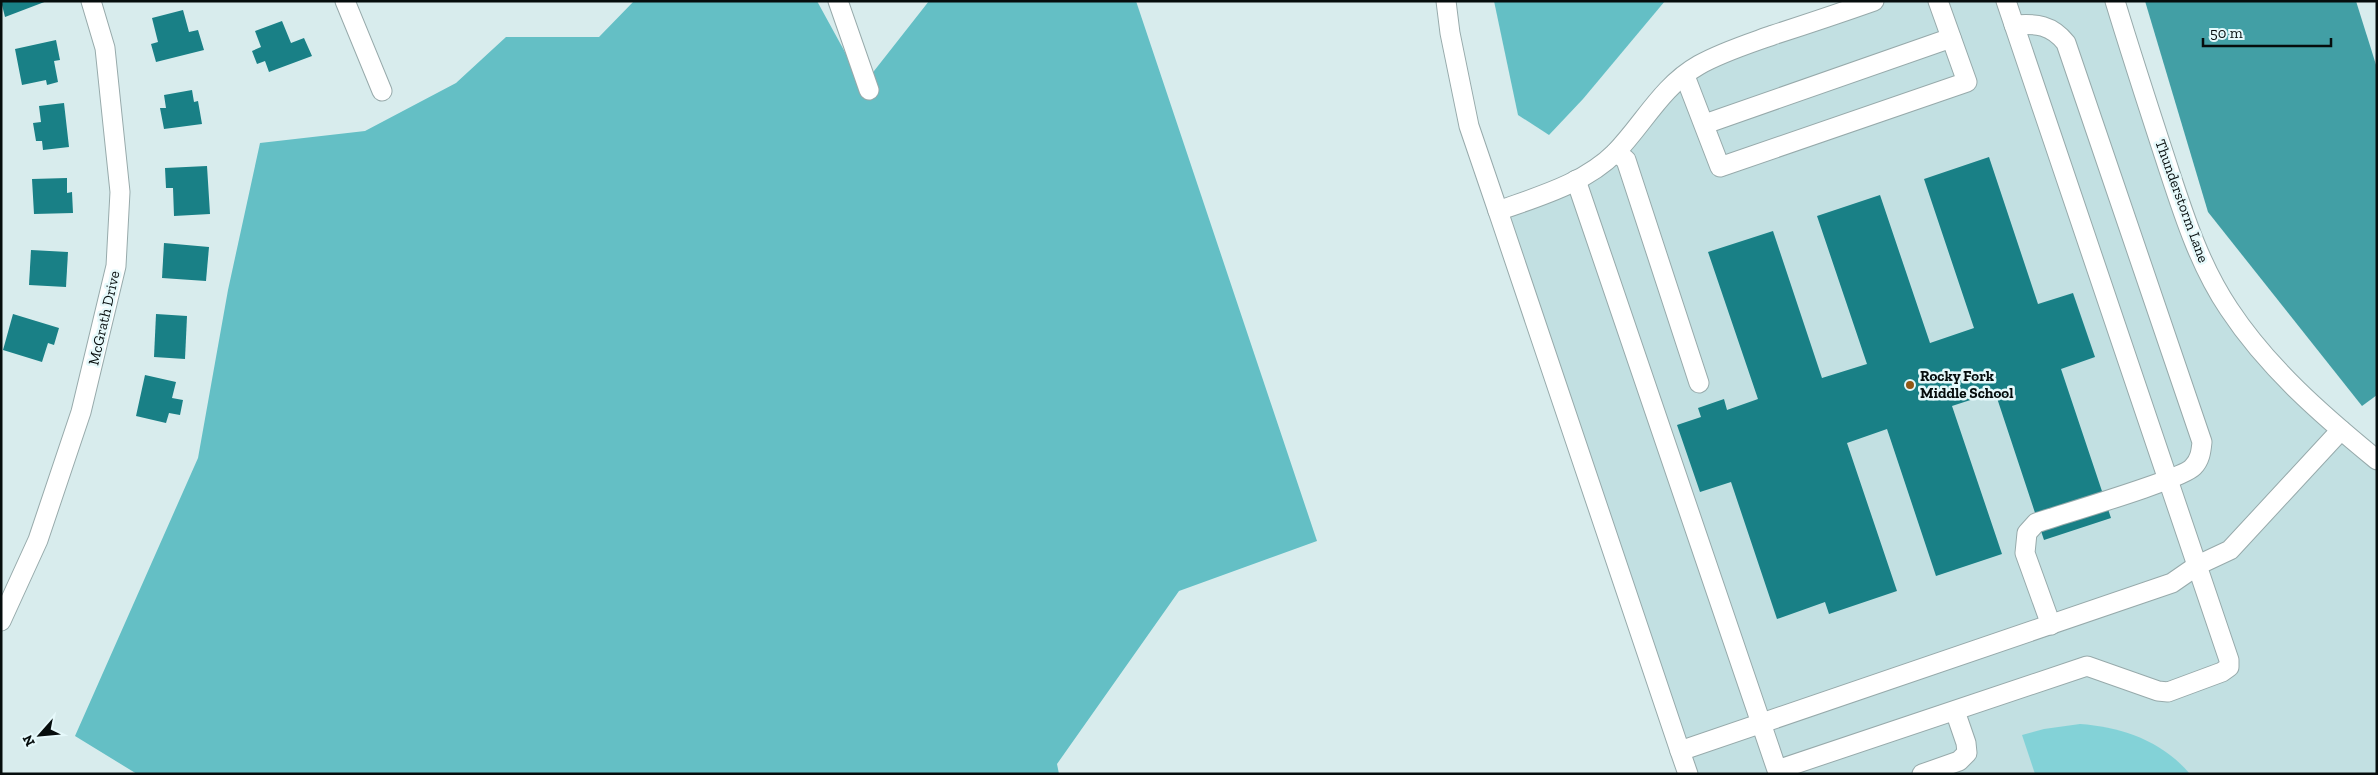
<svg xmlns="http://www.w3.org/2000/svg" width="2378" height="775" viewBox="0 0 2378 775" font-family="'Zilla Slab',serif">
<style>
.built{fill:#c2e0e2}
.green{fill:#83d2d7}
.forest{fill:#64bfc5}
.water{fill:#429fa5}
.building{fill:#198086}
.lines{fill:none;stroke-linecap:round;stroke-linejoin:round}
.minor-casing{stroke:#97aaab;stroke-width:21}
.minor{stroke:#fff;stroke-width:19}
.poi-dot{fill:#925716;stroke:#e6f9fb;stroke-width:2}
.labels{text-anchor:middle;stroke-width:5;stroke-linejoin:round;paint-order:stroke}
.street-label{font-size:15px;fill:#060d0d;stroke:#e6f9fb}
.poi-label{font-size:15px;font-weight:bold;fill:#060d0d;stroke:#e6f9fb;text-anchor:start}
</style>
<rect width="100%" height="100%" fill="#d8eced"/>
<path class="built" d="M 1874,1 L 2115,1 L 2228,309 L 2377,460 L 2377,774 L 1688,774 L 1498,211 L 1576,180 L 1685,76 Z"/>
<path class="green" d="M 2080,724 C 2122,727 2162,741 2190,774 L 2035,774 L 2022,735 L 2044,729 Z"/>
<g class="forest">
<path d="M 634,1 L 817,1 L 863,85 L 929,1 L 1136,1 L 1317,541 L 1179,591 L 1057,764 L 1059,774 L 137,774 L 75,736 L 198,458 L 228,290 L 260,143 L 365,131 L 456,83 L 506,37 L 599,37 Z"/>
<path d="M 1494,1 L 1665,1 L 1583,99 L 1549,135 L 1518,115 Z"/>
</g>
<path class="water" d="M 2145,1 L 2356,1 L 2377,68 L 2377,395 L 2362,406 L 2208,212 Z"/>
<g class="building">
<path d="M 1,1 L 47,1 L 5,17 Z"/>
<path d="M 183,10 L 189,32 L 198,30 L 204,50 L 156,62 L 151,44 L 158,42 L 152,18 Z"/>
<path d="M 282,21 L 291,43 L 304,38 L 312,56 L 269,72 L 265,61 L 257,64 L 252,51 L 261,47 L 255,31 Z"/>
<path d="M 56,40 L 60,60 L 54,61 L 58,82 L 47,85 L 46,80 L 22,85 L 15,49 Z"/>
<path d="M 192,90 L 194,102 L 198,101 L 202,124 L 164,129 L 160,108 L 166,108 L 164,95 Z"/>
<path d="M 64,103 L 69,147 L 43,150 L 42,141 L 36,141 L 33,123 L 41,122 L 39,106 Z"/>
<path d="M 1989,157 L 2038,304 L 2073,293 L 2095,357 L 2061,369 L 2111,518 L 2044,540 L 1995,392 L 1952,406 L 2002,554 L 1936,576 L 1887,429 L 1847,443 L 1897,591 L 1829,614 L 1825,602 L 1777,619 L 1731,482 L 1700,492 L 1677,425 L 1701,417 L 1698,408 L 1724,399 L 1727,410 L 1758,399 L 1708,252 L 1773,231 L 1822,378 L 1867,364 L 1817,216 L 1880,195 L 1930,343 L 1974,328 L 1924,179 Z"/>
<path d="M 207,166 L 210,214 L 174,216 L 173,188 L 166,188 L 165,168 Z"/>
<path d="M 67,178 L 67,193 L 72,192 L 73,213 L 34,214 L 32,179 Z"/>
<path d="M 164,243 L 209,247 L 206,281 L 162,278 Z"/>
<path d="M 31,250 L 68,252 L 66,287 L 29,285 Z"/>
<path d="M 13,314 L 59,328 L 54,345 L 48,343 L 42,362 L 3,350 Z"/>
<path d="M 156,314 L 187,316 L 185,359 L 154,357 Z"/>
<path d="M 145,375 L 176,382 L 172,398 L 183,400 L 180,415 L 169,413 L 166,423 L 136,416 Z"/>
</g>
<g class="lines">
<g class="minor-casing">
<g id="minor">
<path d="M 345,1 L 382,91"/>
<path d="M 838,1 L 869,90"/>
<path d="M 1446,1 L 1450,33 L 1469,126 L 1498,211"/>
<path d="M 1874,1 C 1840,13 1807,24 1773,35 C 1748,44 1722,52 1699,65 C 1662,86 1644,123 1616,152 C 1584,184 1539,196 1498,211 L 1680,751 L 2172,583 L 2198,565 L 2230,550 L 2341,430"/>
<path d="M 2115,1 C 2132,57 2150,112 2168,167 C 2184,216 2200,266 2229,309 C 2268,368 2322,415 2377,460"/>
<path d="M 2014,25 C 2036,23 2052,25 2066,43 L 2202,442 C 2201,452 2200,460 2193,467 C 2183,479 2059,515 2036,523 L 2027,533 L 2025,553 L 2051,625"/>
<path d="M 1685,76 L 1720,167 L 1967,82 L 1938,1"/>
<path d="M 1705,124 L 1951,38"/>
<path d="M 1616,152 L 1626,160 L 1699,383"/>
<path d="M 1576,180 L 1777,770 L 2087,666 L 2158,691 L 2168,692 L 2222,672 L 2229,667 L 2229,660 L 2006,1"/>
<path d="M 1,621 L 38,540 L 81,412 L 116,266 L 120,192 L 105,48 L 91,1"/>
<path d="M 1680,751 L 1688,774"/>
<path d="M 1922,774 L 1959,761 L 1967,753 L 1966,743 L 1955,711"/>
</g>
</g>
<use href="#minor" class="minor"/>
</g>
<circle class="poi-dot" cx="1910" cy="385" r="5"/>
<g class="labels">
<g class="street-label">
<text transform="translate(2182 201) rotate(70)" y="5">Thunderstorm Lane</text>
<text transform="translate(104 318) rotate(-77)" y="5">McGrath Drive</text>
</g>
<g class="poi-label">
<text x="1920" y="381">Rocky Fork<tspan x="1920" dy="17">Middle School</tspan></text>
</g>
</g>
<rect width="2378" height="775" fill="none" stroke="#060d0d" stroke-width="5"/>
<g transform="translate(40 735) rotate(243)" stroke="#e6f9fb" stroke-width="4" paint-order="stroke">
<path d="M0-4L9 19L0 12L-9 19Z" fill="#060d0d"/>
<text y="-8" font-size="14" font-weight="bold" text-anchor="middle" fill="#060d0d">N</text>
</g>
<path d="M2203 38v8h128v-8" fill="none" stroke="#060d0d" stroke-width="2.5"/>
<text x="2210" y="38" font-size="15" fill="#060d0d" stroke="#e6f9fb" stroke-width="4" paint-order="stroke">50 m</text>
</svg>
